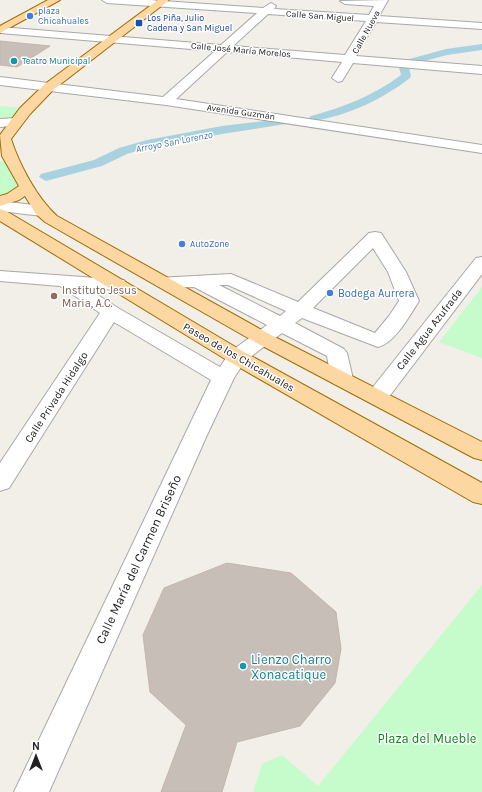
<svg xmlns="http://www.w3.org/2000/svg" width="482" height="792" viewBox="0 0 482 792" font-family="Karla,sans-serif">
<style>
.park{fill:#c6fbcb}
.lines{fill:none;stroke-linecap:round;stroke-linejoin:round}
.canal{fill:#a8d2df;fill-rule:evenodd}
.building{fill:#c7beb7;stroke:#c4b6aa}
.minor-casing{stroke:#a8a8a8;stroke-width:2}
.major-casing{stroke:#9f6c00;stroke-width:2}
.minor{fill:#fff;fill-rule:evenodd}
.major{fill:#fdd7a1;fill-rule:evenodd}
.shop-dot{fill:#3f7fe0;stroke:#fff;stroke-width:1.5}
.transit-dot{fill:#1a4fb4;stroke:#fff;stroke-width:1.5}
.culture-dot{fill:#0f9aa8;stroke:#fff;stroke-width:1.5}
.education-dot{fill:#8d6e63;stroke:#fff;stroke-width:1.5}
.labels{text-anchor:middle;stroke-width:3;stroke-linejoin:round;paint-order:stroke}
.far-shop-label{font-size:9px;fill:#366cbe;stroke:#fff;text-anchor:start}
.far-street-label{font-size:9px;fill:#212121;stroke:#fff}
.far-transit-label{font-size:9px;fill:#164399;stroke:#fff;text-anchor:start}
.far-culture-label{font-size:9px;fill:#0d838f;stroke:#fff;text-anchor:start}
.far-water-label{font-size:10px;font-style:italic;fill:#4779ac;stroke:#fff}
.education-label{font-size:11px;fill:#785e54;stroke:#fff;text-anchor:start}
.shop-label{font-size:11px;fill:#366cbe;stroke:#fff;text-anchor:start}
.street-label{font-size:11px;fill:#212121;stroke:#fff}
.near-street-label{font-size:13px;fill:#212121;stroke:#fff}
.near-culture-label{font-size:13px;fill:#0d838f;stroke:#fff;text-anchor:start}
.near-park-label{font-size:13px;fill:#0a8516;stroke:#fff}
</style>
<rect width="100%" height="100%" fill="#f2efe8"/>
<g class="park">
<path d="M 0,106 L 23,108 L 12,118 L 0,119 Z"/>
<path d="M 6,160 L 19,184 L 13,194 L 0,196 L 0,162 Z"/>
<path d="M 482,287 L 482,358 L 439,342 Z"/>
<path d="M 482,585 L 482,792 L 253,792 L 262,764 L 282,755 L 318,786 Z"/>
</g>
<g class="lines">
<g class="canal">
<path d="M 482,44 L 482,50 L 447,55 L 410,65 L 405,62 L 406,60 L 446,49 Z"/>
<path d="M 404,64 L 409,67 L 411,76 L 410,78 C 381,100 351,114 315,121 L 309,118 L 311,116 C 344,107 373,96 401,75 L 399,67 Z"/>
<path d="M 282,119 L 286,120 L 288,122 L 286,124 L 222,134 L 149,147 L 127,154 L 102,166 L 46,181 L 39,177 L 41,174 L 94,160 L 119,148 L 147,140 L 222,126 Z"/>
</g>
</g>
<g class="building">
<path d="M 0,41 L 50,46 L 17,67 L 0,65 Z"/>
<path d="M 227,563 L 291,573 L 336,612 L 341,649 L 335,683 L 300,726 L 237,742 L 222,792 L 161,792 L 186,725 L 150,692 L 143,635 L 164,588 Z"/>
</g>
<g class="lines">
<g class="minor-casing">
<g id="minor">
<path d="M 102,0 L 149,0 L 263,8 L 271,3 L 276,6 L 274,9 L 369,15 L 374,6 L 345,4 L 340,1 L 388,0 L 379,16 L 482,23 L 482,29 L 376,22 L 356,56 L 482,66 L 482,74 L 353,63 L 342,81 L 338,82 L 332,78 L 342,62 L 227,52 L 176,99 L 482,145 L 482,153 L 166,105 L 0,85 L 0,77 L 163,97 L 215,51 L 0,33 L 0,27 L 221,45 L 257,13 L 107,3 ZM 268,14 L 366,21 L 345,55 L 233,46 Z"/>
<path d="M 16,118 L 21,119 L 23,122 L 21,125 L 0,127 L 0,119 Z"/>
<path d="M 0,201 L 42,206 L 48,208 L 50,211 L 48,214 L 42,216 L 0,211 Z"/>
<path d="M 375,232 L 381,233 L 406,272 L 419,301 C 410,315 395,343 378,347 L 302,318 L 295,323 L 344,349 L 347,353 L 353,379 L 350,384 L 342,386 L 334,384 L 331,379 L 327,356 L 282,333 L 245,361 L 234,378 L 207,435 L 49,792 L 14,792 L 211,380 L 114,322 L 9,488 L 0,491 L 0,463 L 100,313 L 60,286 L 0,281 L 0,271 L 124,280 L 126,284 L 124,288 L 117,290 L 87,288 L 118,308 L 220,367 L 230,352 L 267,325 L 194,287 L 164,288 L 157,286 L 155,282 L 157,278 L 231,274 L 298,302 L 369,233 ZM 373,248 L 388,272 L 399,301 L 389,316 L 375,333 L 313,308 ZM 219,285 L 228,285 L 286,311 L 280,316 Z"/>
<path d="M 482,257 L 482,274 L 385,402 L 377,404 L 369,402 L 366,397 L 369,392 L 476,258 Z"/>
</g>
</g>
<g class="major-casing">
<g id="major">
<path d="M 48,0 L 60,0 L 0,33 L 0,26 Z"/>
<path d="M 158,0 L 169,0 L 53,90 L 30,114 L 11,139 C 19,164 37,198 57,216 L 269,334 L 482,442 L 482,460 L 474,458 L 255,342 L 45,222 L 36,214 L 25,196 L 19,200 L 0,206 L 0,196 L 7,194 L 19,186 L 2,156 L 0,135 L 20,108 L 45,84 Z"/>
<path d="M 0,209 L 6,211 L 244,352 L 482,483 L 482,504 L 473,502 L 230,362 L 0,221 Z"/>
</g>
</g>
<use href="#minor" class="minor"/>
<use href="#major" class="major"/>
</g>
<g class="shop-dot">
<circle cx="30" cy="16" r="4"/>
<circle cx="182" cy="244" r="4"/>
<circle cx="330" cy="293" r="4"/>
</g>
<rect class="transit-dot" x="135" y="19" width="8" height="8" rx="2"/>
<g class="culture-dot">
<circle cx="14" cy="61" r="4"/>
<circle cx="243" cy="666" r="4"/>
</g>
<circle class="education-dot" cx="54" cy="296" r="4"/>
<g class="labels">
<g class="far-shop-label">
<text x="38" y="14">plaza<tspan x="38" dy="10">Chicahuales</tspan></text>
<text x="190" y="247">AutoZone</text>
</g>
<g class="far-street-label">
<text transform="translate(320 16) rotate(4)" y="3">Calle San Miguel</text>
<text transform="translate(366 32) rotate(-61)" y="3">Calle Nueva</text>
<text transform="translate(241 50) rotate(5)" y="3">Calle José María Morelos</text>
<text transform="translate(241 112) rotate(8)" y="3">Avenida Guzmán</text>
</g>
<g class="far-transit-label">
<text x="147" y="21">Los Piña, Julio<tspan x="147" dy="10">Cadena y San Miguel</tspan></text>
</g>
<g class="far-culture-label">
<text x="22" y="64">Teatro Municipal</text>
</g>
<g class="far-water-label">
<text transform="translate(174 141) rotate(-11)" y="4">Arroyo San Lorenzo</text>
</g>
<g class="education-label">
<text x="62" y="294">Instituto Jesus<tspan x="62" dy="13">Maria, A.C.</tspan></text>
</g>
<g class="shop-label">
<text x="338" y="297">Bodega Aurrera</text>
</g>
<g class="street-label">
<text transform="translate(429 329) rotate(-52)" y="4">Calle Agua Azufrada</text>
<text transform="translate(239 357) rotate(30)" y="4">Paseo de los Chicahuales</text>
<text transform="translate(56 397) rotate(-57)" y="4">Calle Privada Hidalgo</text>
</g>
<g class="near-street-label">
<text transform="translate(138 559) rotate(-65)" y="5">Calle María del Carmen Briseño</text>
</g>
<g class="near-culture-label">
<text x="251" y="664">Lienzo Charro<tspan x="251" dy="15">Xonacatique</tspan></text>
</g>
<g class="near-park-label">
<text x="427" y="743">Plaza del Mueble</text>
</g>
</g>
<g transform="translate(36 756)" stroke="#ffffff" stroke-width="3" paint-order="stroke">
<path d="M0-3L7 15L0 10L-7 15Z" fill="#212121"/>
<text y="-6" font-size="11" font-weight="bold" text-anchor="middle" fill="#212121">N</text>
</g>
</svg>
